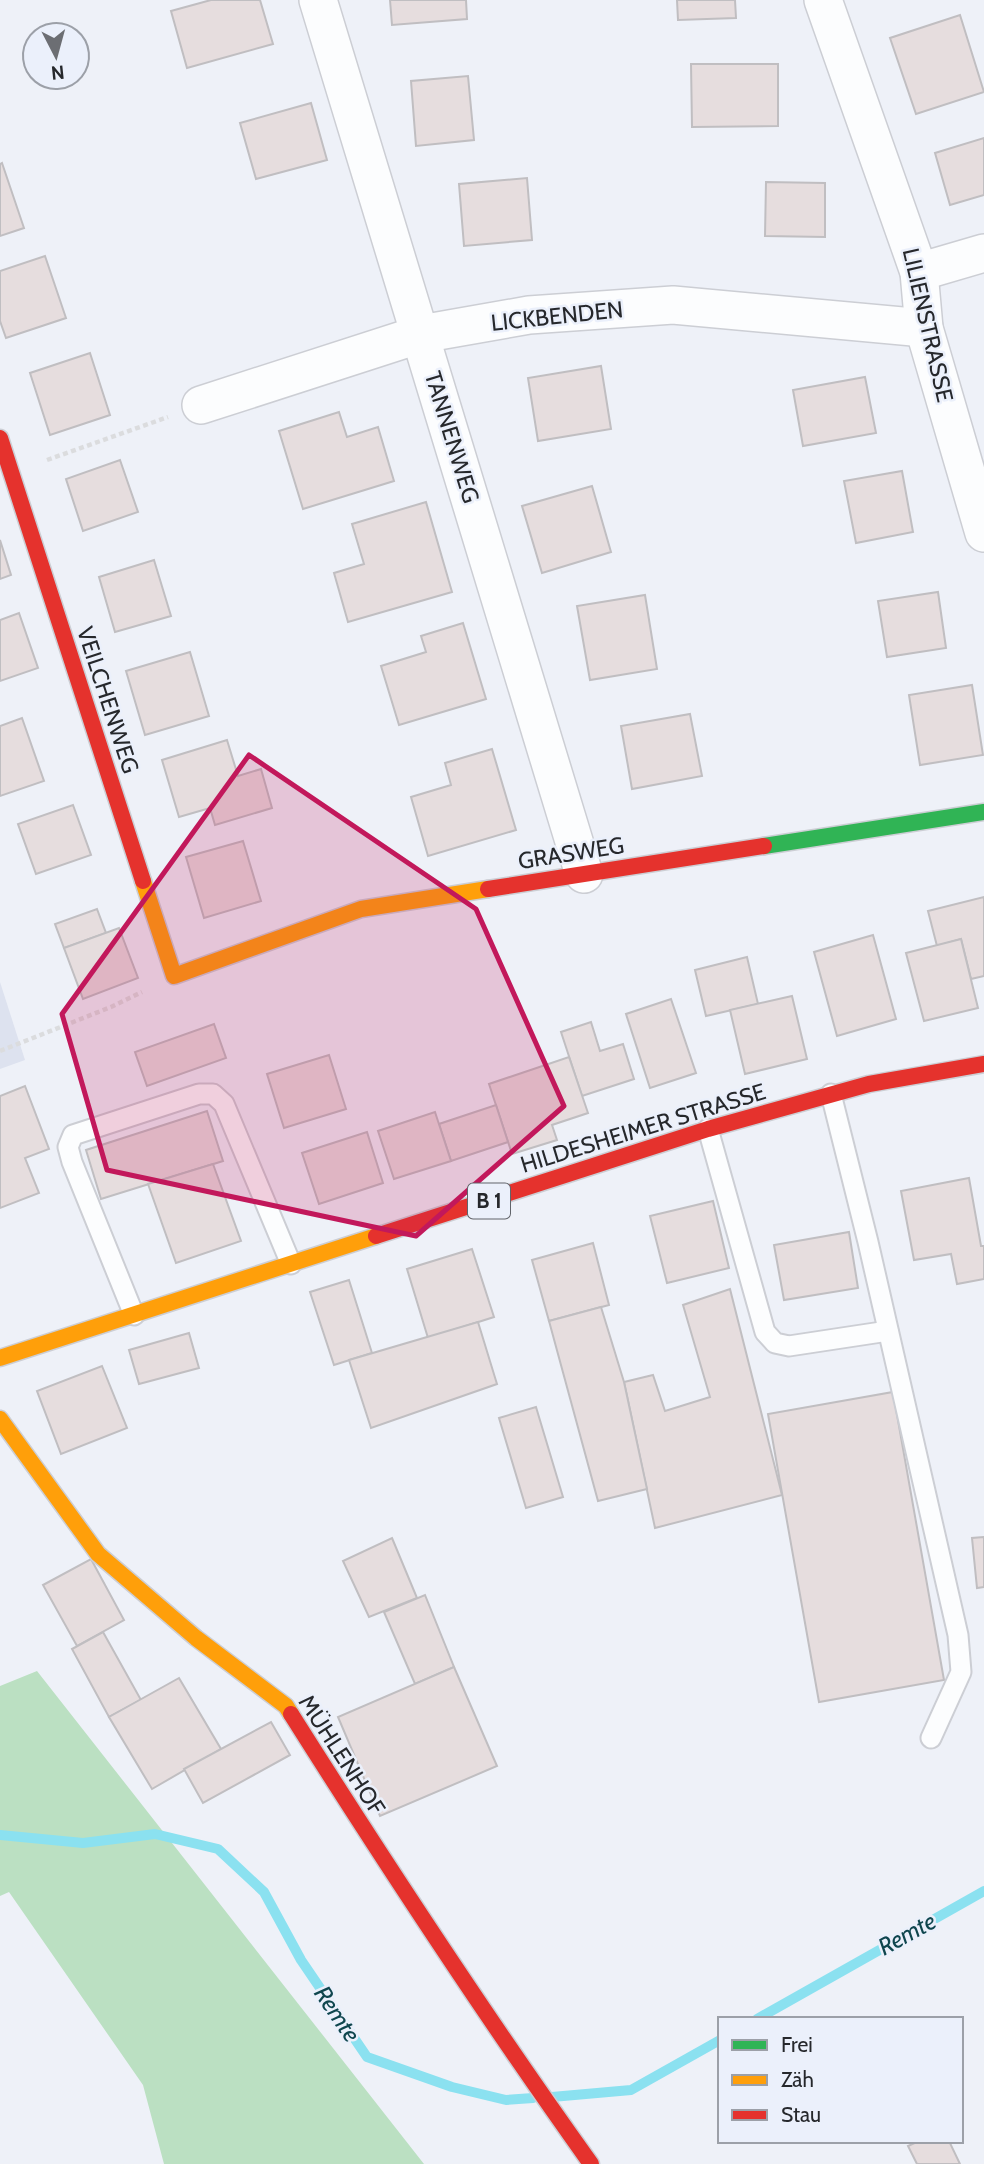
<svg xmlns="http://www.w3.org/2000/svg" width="984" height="2164" viewBox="0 0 984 2164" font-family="Cabin,sans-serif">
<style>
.built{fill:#dde2ef}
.green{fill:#bbe0c2}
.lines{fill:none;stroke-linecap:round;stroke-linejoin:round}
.stream{stroke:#8be1f0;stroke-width:10}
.building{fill:#e6ddde;stroke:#c0bec1;stroke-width:2}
.lane-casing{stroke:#ccced4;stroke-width:23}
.street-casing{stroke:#ccced4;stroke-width:40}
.fast-casing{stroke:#ccced4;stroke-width:19}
.slow-casing{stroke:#ccced4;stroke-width:19}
.jam-casing{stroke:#ccced4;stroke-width:19}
.path{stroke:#dbdcde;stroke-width:4.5;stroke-dasharray:5 3.5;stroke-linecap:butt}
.lane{stroke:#fcfdfe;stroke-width:19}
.street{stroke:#fcfdfe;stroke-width:37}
.fast{stroke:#30b455;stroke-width:16}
.slow{stroke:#ff9f0a;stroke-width:16}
.jam{stroke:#e5322d;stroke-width:16}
.marked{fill:#c2185b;fill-opacity:0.2;stroke:#c2185b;stroke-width:5;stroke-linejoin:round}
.labels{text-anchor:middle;stroke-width:5;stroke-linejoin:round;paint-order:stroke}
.shield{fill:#ebf0fb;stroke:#61646a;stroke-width:2}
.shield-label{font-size:21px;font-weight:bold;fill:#26282c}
.street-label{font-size:23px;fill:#26282c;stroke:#ebf0fb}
.water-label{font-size:24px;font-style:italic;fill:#0f464e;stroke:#ebf0fb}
</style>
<rect width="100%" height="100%" fill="#eef1f8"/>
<path class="built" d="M 0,982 L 25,1060 L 0,1069 Z"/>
<path class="green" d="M 37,1671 L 424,2164 L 164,2164 L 143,2085 L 9,1892 L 0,1896 L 0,1686 Z"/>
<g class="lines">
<g class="stream">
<path d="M 0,1835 L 83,1843 L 155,1834 L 218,1849 L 264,1892 L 301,1960 L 367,2057 L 452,2087 L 506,2100 L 533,2098"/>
<path d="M 757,2019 L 984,1891"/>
<path d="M 552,2097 L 631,2090 L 720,2040"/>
</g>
</g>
<g class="building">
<path d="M 211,0 L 260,0 L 273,44 L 187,68 L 171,11 Z"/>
<path d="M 390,0 L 466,0 L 467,19 L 392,25 Z"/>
<path d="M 677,0 L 735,0 L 736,18 L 678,20 Z"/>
<path d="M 960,15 L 984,92 L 916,114 L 890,38 Z"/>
<path d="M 691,64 L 778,64 L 778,126 L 692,127 Z"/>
<path d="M 468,76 L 474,140 L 416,146 L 411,81 Z"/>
<path d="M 311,103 L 327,160 L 256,179 L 240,123 Z"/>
<path d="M 984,138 L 984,195 L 950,205 L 935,153 Z"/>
<path d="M 2,163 L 24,228 L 0,236 L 0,164 Z"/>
<path d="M 527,178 L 532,240 L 464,246 L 459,184 Z"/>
<path d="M 766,182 L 825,183 L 825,237 L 765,236 Z"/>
<path d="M 45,256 L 66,318 L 6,338 L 0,321 L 0,271 Z"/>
<path d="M 90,353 L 110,415 L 50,435 L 30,373 Z"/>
<path d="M 601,366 L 611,429 L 538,441 L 528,378 Z"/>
<path d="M 865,377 L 876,433 L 803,446 L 793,390 Z"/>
<path d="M 339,412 L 347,437 L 378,427 L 394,481 L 303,509 L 279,431 Z"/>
<path d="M 120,460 L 138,512 L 83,531 L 66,479 Z"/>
<path d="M 902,471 L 913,532 L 856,543 L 844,481 Z"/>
<path d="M 592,486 L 611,552 L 542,573 L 522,506 Z"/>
<path d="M 426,502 L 452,592 L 348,622 L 334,573 L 364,564 L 352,524 Z"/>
<path d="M 0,540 L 11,575 L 0,579 Z"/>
<path d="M 154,560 L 171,616 L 115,632 L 99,577 Z"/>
<path d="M 938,592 L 946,648 L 887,657 L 878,601 Z"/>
<path d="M 645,595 L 657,669 L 590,680 L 577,606 Z"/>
<path d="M 19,613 L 38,668 L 0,681 L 0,620 Z"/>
<path d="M 463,623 L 486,699 L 399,725 L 381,666 L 426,652 L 421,636 Z"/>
<path d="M 190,652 L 209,716 L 145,735 L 126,671 Z"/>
<path d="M 972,685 L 983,755 L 920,765 L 909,695 Z"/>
<path d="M 690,714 L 702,776 L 632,789 L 621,726 Z"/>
<path d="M 22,718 L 44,781 L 0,796 L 0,726 Z"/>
<path d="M 227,740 L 238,776 L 261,769 L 272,808 L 215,825 L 210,808 L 179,817 L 162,760 Z"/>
<path d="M 492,749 L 516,830 L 428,856 L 411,797 L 451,785 L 445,763 Z"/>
<path d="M 73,805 L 91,855 L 36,874 L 18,824 Z"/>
<path d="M 243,841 L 261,901 L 204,918 L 186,857 Z"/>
<path d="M 984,897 L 984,976 L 971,979 L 961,939 L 937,946 L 928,911 Z"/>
<path d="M 97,909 L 106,933 L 64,948 L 55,924 Z"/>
<path d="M 119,928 L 138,978 L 83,999 L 64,948 Z"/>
<path d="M 873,935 L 896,1019 L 837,1036 L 814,952 Z"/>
<path d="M 961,939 L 978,1008 L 924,1021 L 906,953 Z"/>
<path d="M 747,957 L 758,1004 L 706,1016 L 695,970 Z"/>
<path d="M 792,996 L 807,1059 L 745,1074 L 730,1010 Z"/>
<path d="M 671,999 L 696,1073 L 650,1088 L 626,1014 Z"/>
<path d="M 591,1022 L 600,1051 L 623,1044 L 634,1079 L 582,1096 L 561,1032 Z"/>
<path d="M 214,1024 L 226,1058 L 147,1086 L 135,1052 Z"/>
<path d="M 329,1055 L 346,1109 L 284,1128 L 267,1074 Z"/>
<path d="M 569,1057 L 588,1113 L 552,1125 L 557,1140 L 512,1154 L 489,1084 Z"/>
<path d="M 25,1086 L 49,1149 L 25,1158 L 39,1193 L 0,1208 L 0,1096 Z"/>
<path d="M 496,1105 L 508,1142 L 451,1161 L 439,1124 Z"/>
<path d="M 207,1111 L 223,1161 L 101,1199 L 86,1150 Z"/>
<path d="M 435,1112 L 451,1161 L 394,1179 L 378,1131 Z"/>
<path d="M 367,1132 L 383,1183 L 319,1204 L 302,1153 Z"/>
<path d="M 213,1164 L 241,1241 L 176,1263 L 148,1184 Z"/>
<path d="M 969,1178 L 981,1246 L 984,1246 L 984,1279 L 957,1284 L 951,1254 L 914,1260 L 901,1191 Z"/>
<path d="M 713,1201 L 729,1268 L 667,1283 L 650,1216 Z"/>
<path d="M 849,1232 L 858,1288 L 784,1300 L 774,1245 Z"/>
<path d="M 593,1243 L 609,1305 L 549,1321 L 532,1260 Z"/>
<path d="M 472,1249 L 494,1317 L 428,1338 L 407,1269 Z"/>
<path d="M 349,1280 L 372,1353 L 334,1365 L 310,1292 Z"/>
<path d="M 730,1289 L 782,1495 L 655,1528 L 624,1382 L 653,1375 L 665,1411 L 710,1397 L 683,1305 Z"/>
<path d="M 601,1307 L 624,1382 L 647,1489 L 598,1501 L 549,1321 Z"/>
<path d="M 478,1322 L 497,1384 L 371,1428 L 349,1360 Z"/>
<path d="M 189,1333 L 199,1368 L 139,1384 L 129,1350 Z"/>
<path d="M 102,1366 L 127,1428 L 61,1454 L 37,1391 Z"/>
<path d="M 893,1392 L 944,1680 L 819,1702 L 768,1414 Z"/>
<path d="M 536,1407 L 563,1497 L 526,1508 L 499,1418 Z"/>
<path d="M 984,1537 L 984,1587 L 977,1588 L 972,1538 Z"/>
<path d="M 392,1538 L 417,1598 L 369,1617 L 343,1561 Z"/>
<path d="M 91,1559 L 124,1620 L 77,1646 L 43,1585 Z"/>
<path d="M 425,1595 L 454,1667 L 415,1684 L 384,1612 Z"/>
<path d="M 103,1632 L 141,1700 L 109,1717 L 72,1649 Z"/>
<path d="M 454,1667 L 497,1766 L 380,1816 L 338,1717 Z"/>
<path d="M 179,1678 L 221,1749 L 152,1789 L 109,1717 Z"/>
<path d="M 271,1722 L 290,1755 L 203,1803 L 184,1769 Z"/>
<path d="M 919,2141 L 949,2141 L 960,2164 L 917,2164 L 908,2146 Z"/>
</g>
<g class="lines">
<g class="lane-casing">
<g id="lane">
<path d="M 831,1094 L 868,1242 L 958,1635 L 961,1672 L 931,1738"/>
<path d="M 708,1129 L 765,1332 L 775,1343 L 789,1346 L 888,1331"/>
<path d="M 134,1315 L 72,1162 L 68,1147 L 73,1135 L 199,1094 L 213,1094 L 224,1104 L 291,1264"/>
</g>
</g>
<g class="street-casing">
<g id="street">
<path d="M 318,0 L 584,874"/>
<path d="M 823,0 L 919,272 L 924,328 L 984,533"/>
<path d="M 919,272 L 984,253"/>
<path d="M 201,405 L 421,334 L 529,315 L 673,305 L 924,328"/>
</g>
</g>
<g class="fast-casing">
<path id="fast" d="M 764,846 L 984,812"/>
</g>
<g class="slow-casing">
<g id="slow">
<path d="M 143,881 L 174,976 L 361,909 L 488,889"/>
<path d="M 0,1358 L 376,1236"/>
<path d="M 0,1419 L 98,1554 L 196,1638 L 286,1706 L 291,1714"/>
</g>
</g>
<g class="jam-casing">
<g id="jam">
<path d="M 0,438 L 143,881"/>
<path d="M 488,889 L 764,846"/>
<path d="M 376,1236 L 708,1129 L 869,1084 L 984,1064"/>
<path d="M 291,1714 C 387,1866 486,2017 591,2164"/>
</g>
</g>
<g class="path">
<path d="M 47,460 L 168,417"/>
<path d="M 0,1051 L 111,1007 L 142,992"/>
</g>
<use href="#lane" class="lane"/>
<use href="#street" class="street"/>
<use href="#fast" class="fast"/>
<use href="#slow" class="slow"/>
<use href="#jam" class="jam"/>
</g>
<path class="marked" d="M 249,755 L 476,909 L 564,1106 L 416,1236 L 107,1170 L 62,1014 Z"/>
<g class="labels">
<rect class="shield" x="468" y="1183.5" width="42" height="35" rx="5"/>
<g class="shield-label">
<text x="489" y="1208">B 1</text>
</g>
<g class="street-label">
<text transform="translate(557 316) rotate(-6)" y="8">LICKBENDEN</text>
<text transform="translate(928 325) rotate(77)" y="8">LILIENSTRASSE</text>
<text transform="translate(452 437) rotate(73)" y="8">TANNENWEG</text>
<text transform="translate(108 700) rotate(72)" y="8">VEILCHENWEG</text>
<text transform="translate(571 853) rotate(-9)" y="8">GRASWEG</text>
<text transform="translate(643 1128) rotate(-17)" y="8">HILDESHEIMER STRASSE</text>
<text transform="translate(342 1755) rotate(57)" y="8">MÜHLENHOF</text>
</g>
<g class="water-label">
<text transform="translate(907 1934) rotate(-29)" y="8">Remte</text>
<text transform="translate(337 2014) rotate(56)" y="8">Remte</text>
</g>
</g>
<rect x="718" y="2017" width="245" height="126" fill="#ebf0fb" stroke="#9ca0a8" stroke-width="2"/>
<rect x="732" y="2040" width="35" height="10" fill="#30b455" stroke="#9ca0a8" stroke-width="2"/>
<text x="781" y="2052" font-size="21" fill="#26282c">Frei</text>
<rect x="732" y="2075" width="35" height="10" fill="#ff9f0a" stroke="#9ca0a8" stroke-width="2"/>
<text x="781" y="2087" font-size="21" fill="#26282c">Zäh</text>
<rect x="732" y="2110" width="35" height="10" fill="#e5322d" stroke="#9ca0a8" stroke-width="2"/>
<text x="781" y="2122" font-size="21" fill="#26282c">Stau</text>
<g transform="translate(56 56) rotate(174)"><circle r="33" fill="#ebf0fb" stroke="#9ca0a8" stroke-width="2"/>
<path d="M0-5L12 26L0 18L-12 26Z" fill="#6c6e73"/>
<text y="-10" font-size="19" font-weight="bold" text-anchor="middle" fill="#26282c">N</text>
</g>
</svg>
